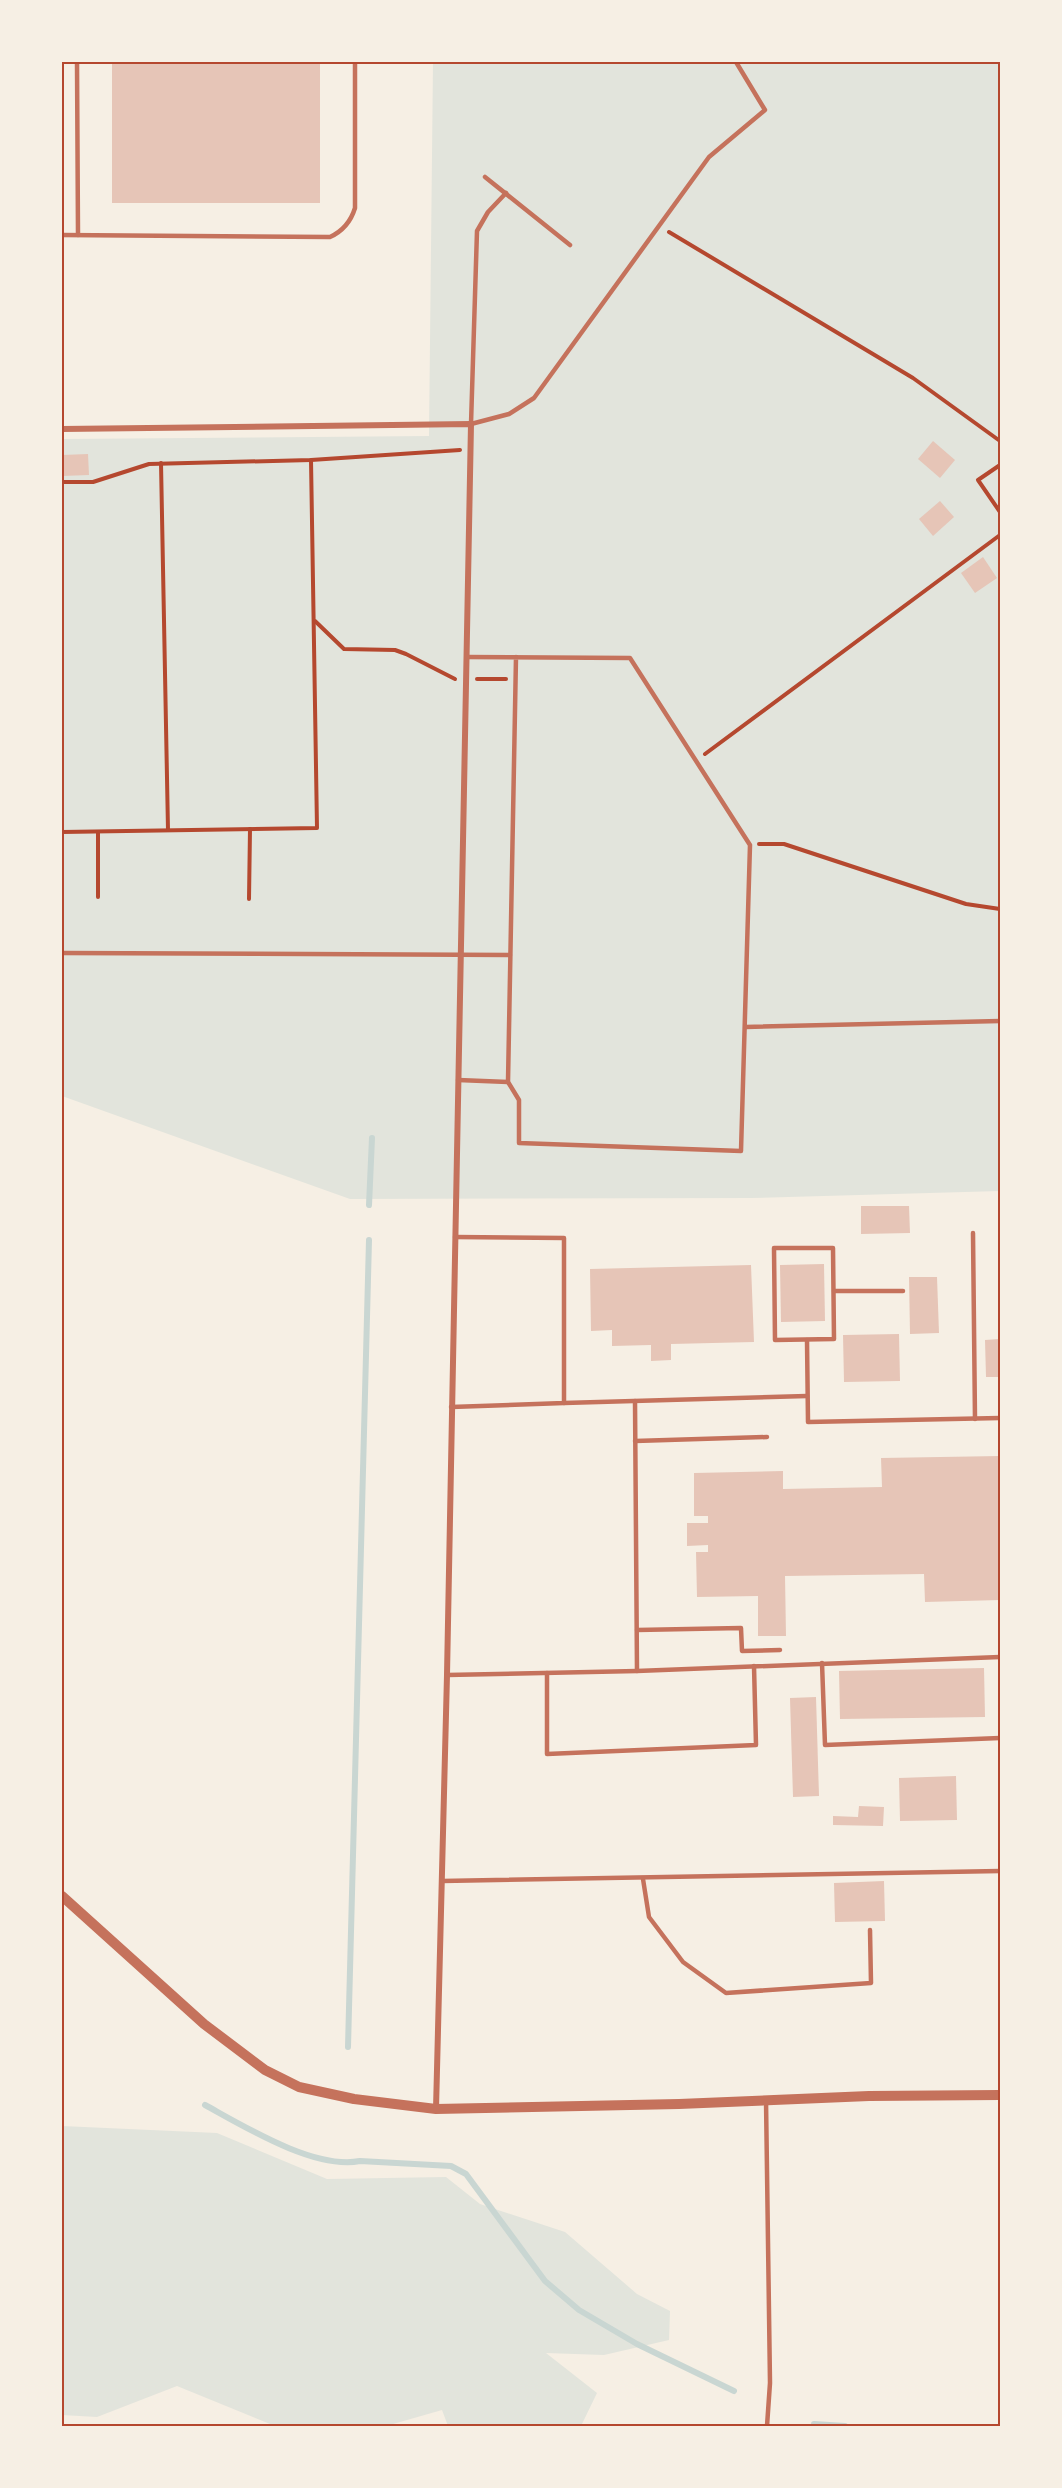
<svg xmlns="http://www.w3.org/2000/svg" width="1062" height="2488" viewBox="0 0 1062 2488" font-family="Cabin,sans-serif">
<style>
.green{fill:#e2e4dc}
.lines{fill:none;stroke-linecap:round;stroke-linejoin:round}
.stream{stroke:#c9d6d2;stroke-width:6}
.building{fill:#e6c5b7}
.path{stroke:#b5482f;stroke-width:4}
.service{stroke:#c5725c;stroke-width:4.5}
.minor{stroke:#c5725c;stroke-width:6}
.tertiary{stroke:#c5725c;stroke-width:10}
.neatline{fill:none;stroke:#b5482f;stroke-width:2}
</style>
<rect width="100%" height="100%" fill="#f6efe4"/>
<g class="green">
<path d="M 433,62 L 1000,62 L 1000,1191 L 751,1198 L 350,1199 L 62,1096 L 62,439 L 429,436 Z"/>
<path d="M 62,2126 L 217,2133 L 327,2179 L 446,2177 L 480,2204 L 565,2232 L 637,2294 L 670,2311 L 669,2340 L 604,2355 L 546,2353 L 597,2393 L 581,2426 L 448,2426 L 442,2410 L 386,2426 L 275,2426 L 177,2386 L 97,2417 L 62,2415 Z"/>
</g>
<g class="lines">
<g class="stream">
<path d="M 369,1205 L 372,1138"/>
<path d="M 348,2047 L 369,1240"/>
<path d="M 205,2105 C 245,2127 315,2170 360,2161 L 451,2166 L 466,2174 L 545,2281 L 579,2310 L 637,2344 L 734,2391"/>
<path d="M 814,2424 L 845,2426"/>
</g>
</g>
<g class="building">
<rect x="112" y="62" width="208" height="141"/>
<path d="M 933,441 L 955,460 L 940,478 L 918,459 Z"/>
<path d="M 88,454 L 89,475 L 62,476 L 62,455 Z"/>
<path d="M 940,501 L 954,517 L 933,536 L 919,519 Z"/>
<path d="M 983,557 L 997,578 L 975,593 L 961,573 Z"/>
<path d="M 861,1206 L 909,1206 L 910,1233 L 861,1234 Z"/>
<path d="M 824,1264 L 825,1321 L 781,1322 L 780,1265 Z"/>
<path d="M 751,1265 L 754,1342 L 671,1344 L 671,1360 L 651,1361 L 651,1345 L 612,1346 L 612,1330 L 591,1331 L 590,1269 Z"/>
<path d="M 909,1277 L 937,1277 L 939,1333 L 910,1334 Z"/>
<path d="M 899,1334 L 900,1381 L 844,1382 L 843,1335 Z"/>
<path d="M 1000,1339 L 1000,1377 L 986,1377 L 985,1340 Z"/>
<path d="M 1000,1456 L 1000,1600 L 925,1602 L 924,1574 L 785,1576 L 786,1636 L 758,1636 L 758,1596 L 697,1597 L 696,1552 L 708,1552 L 708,1545 L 687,1546 L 687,1523 L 708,1523 L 708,1516 L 694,1516 L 694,1473 L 783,1471 L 783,1489 L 882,1487 L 881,1458 Z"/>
<path d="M 984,1668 L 985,1717 L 840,1719 L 839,1671 Z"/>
<path d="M 816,1697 L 819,1796 L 793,1797 L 790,1698 Z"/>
<path d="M 956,1776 L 957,1820 L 900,1821 L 899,1778 Z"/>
<path d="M 859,1806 L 884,1807 L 883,1826 L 833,1825 L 833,1816 L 858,1817 Z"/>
<path d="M 884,1881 L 885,1921 L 835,1922 L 834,1883 Z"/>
</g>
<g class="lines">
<g class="path">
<path d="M 669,232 L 913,378 L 1000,441"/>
<path d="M 161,463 L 168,830"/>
<path d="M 1000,465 L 978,480 L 1000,512"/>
<path d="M 62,482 L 93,482 L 149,464 L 311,460 L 460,450"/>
<path d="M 315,621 L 344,649 L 395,650 L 406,654 L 455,679"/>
<path d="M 477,679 L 506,679"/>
<path d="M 705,754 L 1000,535"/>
<path d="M 62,832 L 317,828 L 311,460"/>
<path d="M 98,832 L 98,897"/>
<path d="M 759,844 L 784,844 L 966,904 L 1000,909"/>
<path d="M 249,899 L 250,829"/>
</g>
<g class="service">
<path d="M 77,62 L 78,235"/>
<path d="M 485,177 L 570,245"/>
<path d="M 506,193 L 488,212 L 477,231 L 471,424 L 509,414 L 534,398 L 709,157 L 765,110 L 736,62"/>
<path d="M 62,235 L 330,237 C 343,231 351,221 355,208 L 355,62"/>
<path d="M 467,657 L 630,658 L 750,845 L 741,1151 L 519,1143 L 519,1100 L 508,1082 L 516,657"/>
<path d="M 62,953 L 510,955"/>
<path d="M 746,1027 L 1000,1021"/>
<path d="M 458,1080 L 508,1082"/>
<path d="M 973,1233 L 975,1419"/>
<path d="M 774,1248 L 833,1248 L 834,1339 L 775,1340 Z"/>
<path d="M 834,1291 L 903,1291"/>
<path d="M 807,1340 L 808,1422 L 1000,1418"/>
<path d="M 635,1401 L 637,1671"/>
<path d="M 564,1403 L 807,1396"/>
<path d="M 451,1407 L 564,1403 L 564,1238 L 455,1237"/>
<path d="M 635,1441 L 767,1437"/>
<path d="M 637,1630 L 741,1628 L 742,1651 L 780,1650"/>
<path d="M 822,1663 L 825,1745 L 1000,1738"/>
<path d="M 547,1673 L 547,1754 L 756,1745 L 754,1666"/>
<path d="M 447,1675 L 637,1671 L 1000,1657"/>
<path d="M 643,1879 L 649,1917 L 683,1962 L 726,1993 L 871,1983 L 870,1930"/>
<path d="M 442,1881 L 1000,1871"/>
<path d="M 766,2100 L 770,2383 L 767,2426"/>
</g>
<path class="minor" d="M 62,429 L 471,424 L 447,1675 L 436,2109"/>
<path class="tertiary" d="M 62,1896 L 204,2024 L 265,2070 L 299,2087 L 354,2099 L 436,2109 L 679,2104 L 869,2096 L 1000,2095"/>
</g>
<rect width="1062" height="2488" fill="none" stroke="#f6efe4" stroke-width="126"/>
<rect x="63" y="63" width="936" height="2362" class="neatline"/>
</svg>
